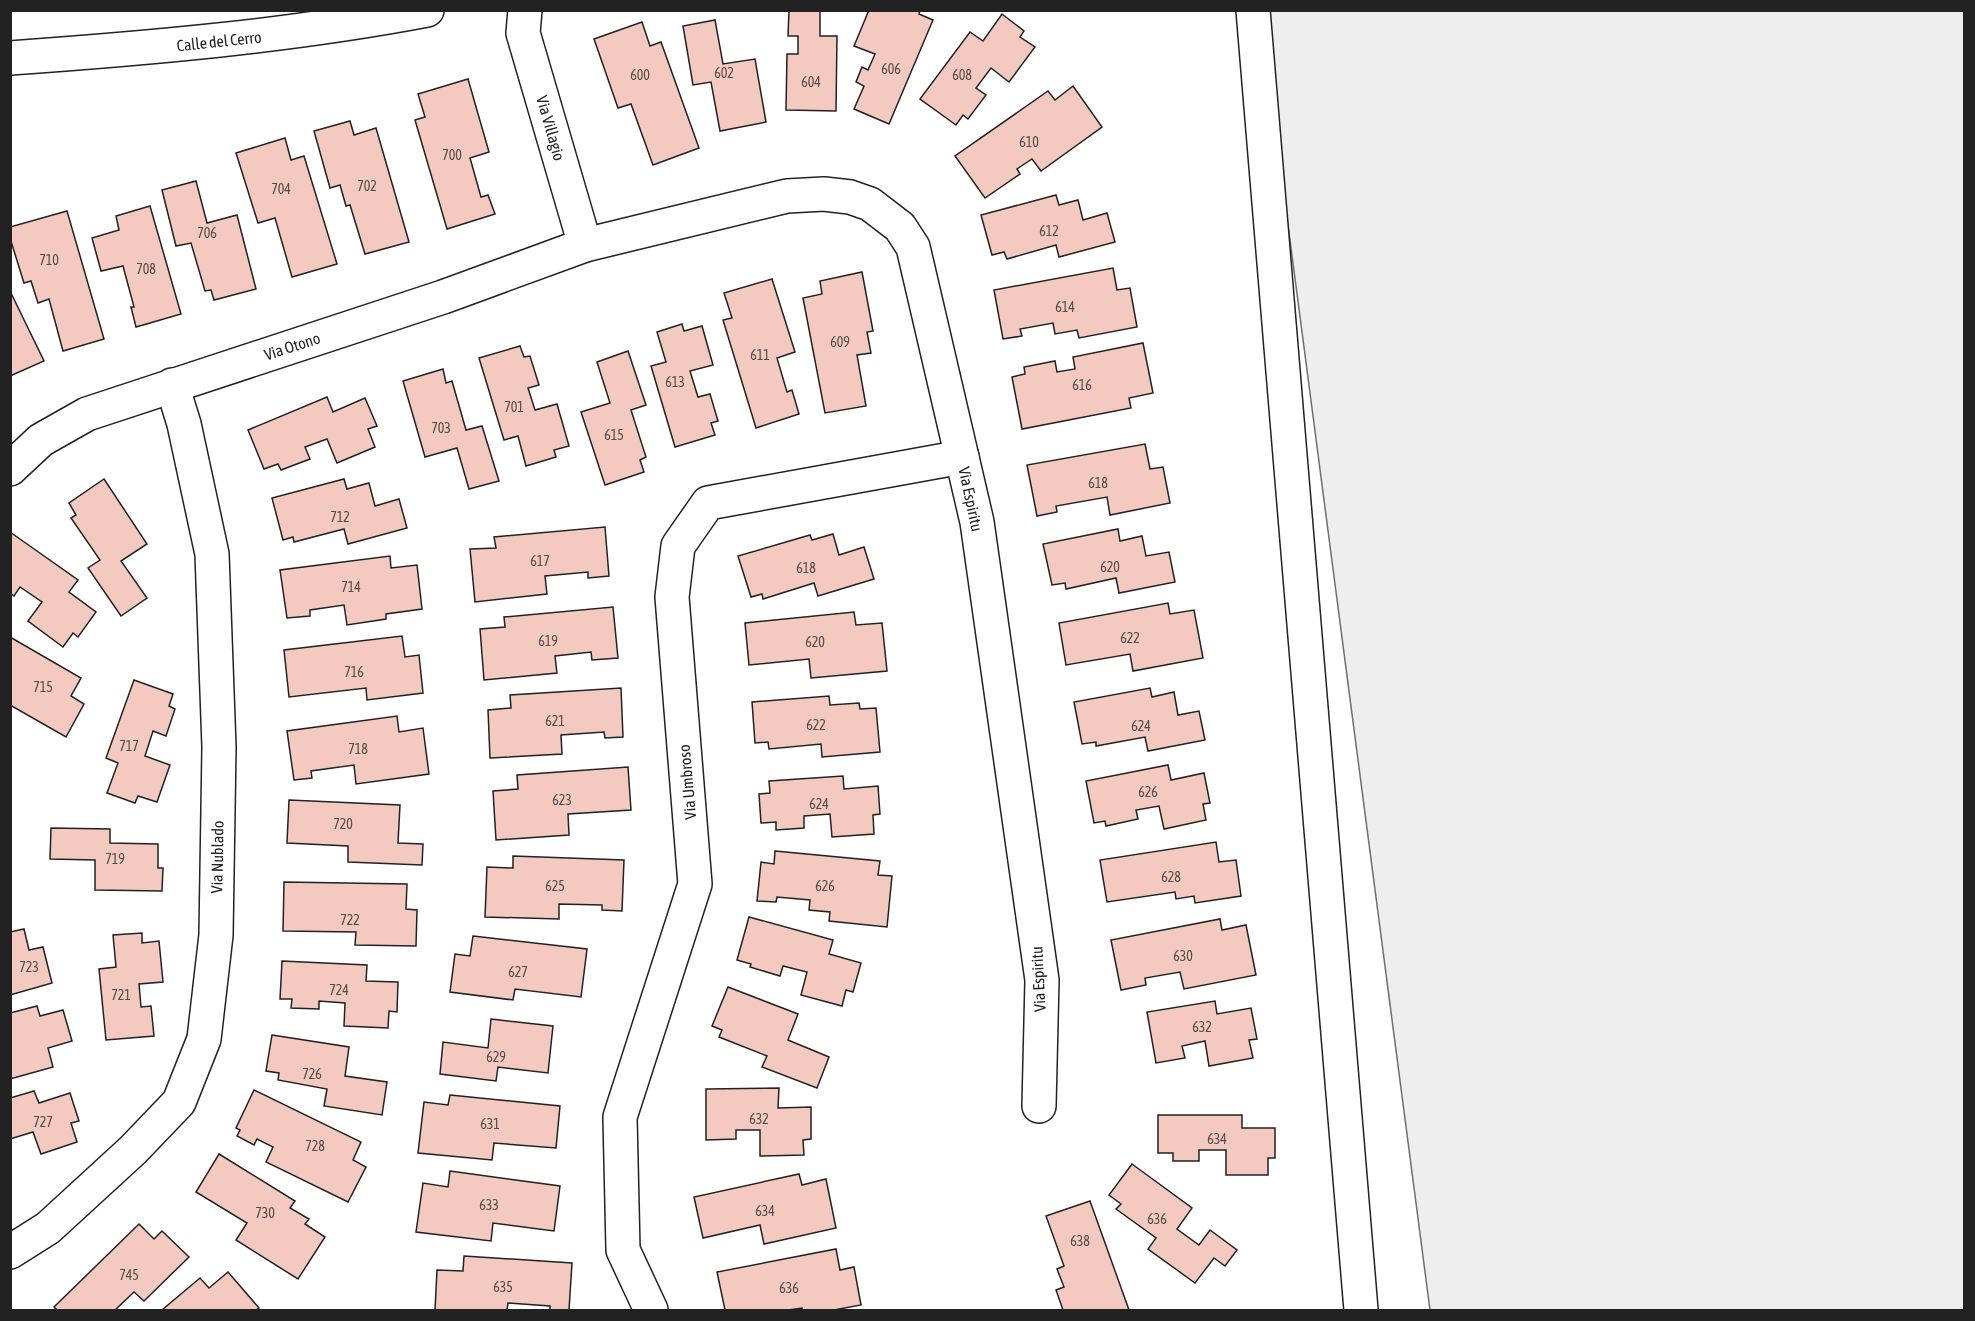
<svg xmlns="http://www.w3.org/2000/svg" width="1975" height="1321" viewBox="0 0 1975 1321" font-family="'Asap Condensed',sans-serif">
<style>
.green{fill:#eee;stroke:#6f6f6f;stroke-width:1.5}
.building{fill:#f3c9c0;stroke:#222;stroke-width:1.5}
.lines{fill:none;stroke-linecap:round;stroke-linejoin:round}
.minor-casing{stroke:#222;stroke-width:36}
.major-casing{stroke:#222;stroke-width:36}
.minor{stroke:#fff;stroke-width:33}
.major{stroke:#fff;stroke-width:33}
.labels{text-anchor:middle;stroke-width:4.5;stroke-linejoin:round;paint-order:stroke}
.number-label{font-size:14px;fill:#564c4a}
.street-label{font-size:16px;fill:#222;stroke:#fff}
</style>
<rect width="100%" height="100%" fill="#fff"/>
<path class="green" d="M 1260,11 L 1964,11 L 1964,1310 L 1430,1310 Z"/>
<g class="building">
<path d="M 789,10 L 820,10 L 820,36 L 837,36 L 836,111 L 786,110 L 787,54 L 798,54 L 798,36 L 788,36 Z"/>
<path d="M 869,10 L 920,10 L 919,14 L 933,20 L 889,124 L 854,109 L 864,86 L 856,82 L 862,67 L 868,70 L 875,54 L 854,46 Z"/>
<path d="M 1002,14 L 1024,31 L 1020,37 L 1035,47 L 1009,82 L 991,68 L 976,88 L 986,95 L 968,119 L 963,115 L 956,125 L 920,99 L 970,32 L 983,41 Z"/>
<path d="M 715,20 L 723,64 L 755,59 L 766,122 L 720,131 L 711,82 L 693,85 L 683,26 Z"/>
<path d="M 642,22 L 650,46 L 661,42 L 699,148 L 653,165 L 631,104 L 618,108 L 594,39 Z"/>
<path d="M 468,79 L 489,152 L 470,158 L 481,197 L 488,195 L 495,214 L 447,229 L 415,120 L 425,117 L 418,94 Z"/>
<path d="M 1073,86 L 1102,127 L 1041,171 L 1032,159 L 1017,169 L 1020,174 L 985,198 L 955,156 L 1048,91 L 1055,100 Z"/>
<path d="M 350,121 L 354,135 L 376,128 L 409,242 L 365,254 L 350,205 L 346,206 L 340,185 L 330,188 L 314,131 Z"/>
<path d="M 285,138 L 291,160 L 304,156 L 337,264 L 292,277 L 275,218 L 258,223 L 236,153 Z"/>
<path d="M 196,181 L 207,223 L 237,215 L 256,289 L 214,300 L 211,290 L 205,291 L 191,243 L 176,246 L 162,190 Z"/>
<path d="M 1056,195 L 1059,205 L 1078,200 L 1083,220 L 1107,213 L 1115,242 L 1059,257 L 1056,245 L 1007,259 L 1004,252 L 992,255 L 981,215 Z"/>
<path d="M 150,206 L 181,314 L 136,327 L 131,307 L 134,307 L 123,266 L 101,271 L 92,238 L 119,230 L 116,216 Z"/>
<path d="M 67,211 L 104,339 L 63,351 L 49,299 L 38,303 L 31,281 L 24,283 L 10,238 L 10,227 Z"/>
<path d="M 1113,268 L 1117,290 L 1130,288 L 1137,327 L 1079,338 L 1077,330 L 1055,334 L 1053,323 L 1020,329 L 1022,336 L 1003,339 L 994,290 Z"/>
<path d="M 862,272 L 873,331 L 867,332 L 871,353 L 857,355 L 866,406 L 825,413 L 803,298 L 822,294 L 820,281 Z"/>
<path d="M 772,279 L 795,352 L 777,358 L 787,392 L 792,390 L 799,414 L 756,428 L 723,320 L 732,318 L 724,293 Z"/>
<path d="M 10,291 L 44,361 L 10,376 Z"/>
<path d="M 682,324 L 684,331 L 702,326 L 713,365 L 690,371 L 698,397 L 710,394 L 718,421 L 711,423 L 715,435 L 675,447 L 651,366 L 666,362 L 657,332 Z"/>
<path d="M 1143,343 L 1153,393 L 1129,398 L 1131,408 L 1022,429 L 1012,377 L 1025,374 L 1024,367 L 1055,361 L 1057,372 L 1075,369 L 1073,357 Z"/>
<path d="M 520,346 L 524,357 L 530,356 L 539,385 L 528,388 L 535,410 L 557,404 L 569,446 L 554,450 L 556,457 L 526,466 L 518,436 L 504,440 L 479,358 Z"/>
<path d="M 628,351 L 646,405 L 631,410 L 646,457 L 640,460 L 644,472 L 605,485 L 581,412 L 610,403 L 597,362 Z"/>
<path d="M 443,369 L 446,383 L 452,381 L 466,430 L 482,426 L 499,481 L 469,489 L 457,448 L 425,457 L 403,381 Z"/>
<path d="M 327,397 L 333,412 L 365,398 L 377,426 L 368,429 L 375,447 L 337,463 L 327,439 L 305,447 L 310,459 L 281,470 L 278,464 L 264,469 L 248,430 Z"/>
<path d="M 1145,444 L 1150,469 L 1163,467 L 1170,503 L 1110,515 L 1107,497 L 1056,506 L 1057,512 L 1037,516 L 1027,465 Z"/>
<path d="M 104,479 L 147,544 L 121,561 L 147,598 L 121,616 L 88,568 L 100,560 L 71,518 L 76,515 L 69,503 Z"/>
<path d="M 344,479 L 347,489 L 369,483 L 375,506 L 399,499 L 407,528 L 348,544 L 344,529 L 294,542 L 293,537 L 283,540 L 272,498 Z"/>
<path d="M 605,527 L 609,576 L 588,578 L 588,572 L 545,576 L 547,594 L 475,602 L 470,549 L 496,548 L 494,537 Z"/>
<path d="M 1118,529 L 1120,541 L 1142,536 L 1146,556 L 1169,552 L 1175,582 L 1119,593 L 1116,578 L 1066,589 L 1065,583 L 1052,585 L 1043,544 Z"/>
<path d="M 10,532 L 78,580 L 69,592 L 96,612 L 78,637 L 73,633 L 63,647 L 28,621 L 42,602 L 20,587 L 14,596 L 10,593 Z"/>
<path d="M 833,534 L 839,555 L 864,547 L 874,579 L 818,596 L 814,583 L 763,599 L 762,594 L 751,597 L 738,556 L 810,535 L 812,540 Z"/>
<path d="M 390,556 L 391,568 L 417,565 L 422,609 L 386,614 L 386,619 L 347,625 L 344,605 L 310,610 L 310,616 L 287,618 L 280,570 Z"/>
<path d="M 1168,603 L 1170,614 L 1194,610 L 1203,658 L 1133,671 L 1130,654 L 1066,665 L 1059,623 Z"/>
<path d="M 613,607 L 618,658 L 592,660 L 591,652 L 555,656 L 557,673 L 484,680 L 480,629 L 505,627 L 504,617 Z"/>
<path d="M 854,612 L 856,625 L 882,623 L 887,671 L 811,678 L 809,659 L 749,665 L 745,623 Z"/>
<path d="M 402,636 L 405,657 L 419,655 L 423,693 L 367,700 L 366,688 L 289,697 L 284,650 Z"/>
<path d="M 10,637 L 81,678 L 71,696 L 84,704 L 66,737 L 10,705 Z"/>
<path d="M 134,680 L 173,694 L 169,706 L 175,709 L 166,736 L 153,731 L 145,756 L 170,765 L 157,802 L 138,796 L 135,803 L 107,793 L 118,763 L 106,758 Z"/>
<path d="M 621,688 L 623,737 L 605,738 L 604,732 L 561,735 L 562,754 L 490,758 L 488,710 L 511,708 L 510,695 Z"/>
<path d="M 1150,688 L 1152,697 L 1174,692 L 1178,715 L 1199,711 L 1205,740 L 1148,751 L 1145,737 L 1096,746 L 1096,742 L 1082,744 L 1074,702 Z"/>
<path d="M 829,696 L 830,705 L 859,703 L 860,709 L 876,708 L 880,752 L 822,757 L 821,744 L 769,749 L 768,742 L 755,743 L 752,702 Z"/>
<path d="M 397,716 L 399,732 L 423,728 L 429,774 L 356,784 L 354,765 L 311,771 L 312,778 L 294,780 L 287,731 Z"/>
<path d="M 1168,765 L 1171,780 L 1204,773 L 1210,803 L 1203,804 L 1206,820 L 1164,829 L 1159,806 L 1136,810 L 1138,819 L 1106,826 L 1105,821 L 1094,823 L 1086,781 Z"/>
<path d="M 628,767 L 631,810 L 568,814 L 569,835 L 496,840 L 493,791 L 518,789 L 517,775 Z"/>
<path d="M 843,776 L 844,789 L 878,786 L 880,814 L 873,815 L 874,834 L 832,837 L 830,814 L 804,816 L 804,828 L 776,830 L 776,822 L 761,823 L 759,794 L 770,793 L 769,781 Z"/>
<path d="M 289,800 L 400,805 L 398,843 L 423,844 L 422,865 L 348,862 L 348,846 L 287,843 Z"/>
<path d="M 51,828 L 110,829 L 110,843 L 158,844 L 158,868 L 163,868 L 162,891 L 95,890 L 95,860 L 50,859 Z"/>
<path d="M 1216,842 L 1219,862 L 1236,860 L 1241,896 L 1195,903 L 1194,896 L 1176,899 L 1175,892 L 1107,902 L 1100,860 Z"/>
<path d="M 775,851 L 880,861 L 878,875 L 892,876 L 887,927 L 829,921 L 830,912 L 809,910 L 810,900 L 777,897 L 776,902 L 757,901 L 761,862 L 774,864 Z"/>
<path d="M 513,856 L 624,860 L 622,911 L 602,910 L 602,905 L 559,904 L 559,919 L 485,917 L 487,867 L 513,868 Z"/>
<path d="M 284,882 L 407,884 L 406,909 L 417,910 L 416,946 L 355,945 L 356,932 L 283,931 Z"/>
<path d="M 749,917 L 833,940 L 829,954 L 861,963 L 853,992 L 846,990 L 842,1006 L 801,995 L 807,972 L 783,966 L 780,976 L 750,967 L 751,964 L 737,960 Z"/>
<path d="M 1220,919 L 1222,930 L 1246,925 L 1256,975 L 1184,989 L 1180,972 L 1145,978 L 1146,985 L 1121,990 L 1111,940 Z"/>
<path d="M 24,929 L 29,950 L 43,947 L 52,983 L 10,995 L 10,932 Z"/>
<path d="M 142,933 L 142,943 L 159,941 L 163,982 L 139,984 L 141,1007 L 151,1006 L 154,1036 L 106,1040 L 99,969 L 116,967 L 113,935 Z"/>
<path d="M 473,936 L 587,949 L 581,997 L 515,989 L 513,1000 L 450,992 L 455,954 L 470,956 Z"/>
<path d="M 282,961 L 367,965 L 366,981 L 398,982 L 397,1012 L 389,1011 L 388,1028 L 344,1026 L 345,1003 L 319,1001 L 319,1009 L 291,1008 L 292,999 L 280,999 Z"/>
<path d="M 728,987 L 798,1014 L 788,1040 L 829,1057 L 817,1088 L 762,1067 L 767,1056 L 719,1037 L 722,1030 L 712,1026 Z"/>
<path d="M 1215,1001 L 1217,1014 L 1251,1008 L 1257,1039 L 1249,1040 L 1253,1058 L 1209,1066 L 1205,1041 L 1182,1046 L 1185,1058 L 1156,1063 L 1147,1012 Z"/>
<path d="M 37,1006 L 40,1016 L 63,1010 L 72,1041 L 48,1048 L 53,1067 L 10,1079 L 10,1013 Z"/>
<path d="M 491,1019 L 553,1026 L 548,1073 L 498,1067 L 496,1081 L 440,1074 L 443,1042 L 488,1048 Z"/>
<path d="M 272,1035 L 349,1047 L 345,1076 L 387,1082 L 382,1115 L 324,1106 L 327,1089 L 278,1080 L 279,1073 L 266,1071 Z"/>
<path d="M 779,1088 L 778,1108 L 811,1107 L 811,1139 L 803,1140 L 804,1155 L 760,1156 L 760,1130 L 736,1130 L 736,1139 L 706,1140 L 706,1089 Z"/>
<path d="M 254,1090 L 361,1142 L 353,1160 L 366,1167 L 348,1202 L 266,1162 L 273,1147 L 257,1139 L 254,1145 L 237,1136 L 240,1130 L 236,1128 Z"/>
<path d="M 34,1091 L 39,1103 L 70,1093 L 79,1121 L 71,1123 L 77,1142 L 41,1154 L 33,1132 L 10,1139 L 10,1098 Z"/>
<path d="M 450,1095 L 560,1106 L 556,1148 L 494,1143 L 492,1160 L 418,1153 L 424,1102 L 448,1105 Z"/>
<path d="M 1158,1115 L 1242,1115 L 1242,1128 L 1275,1128 L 1275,1158 L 1268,1158 L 1268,1175 L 1226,1175 L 1226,1150 L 1199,1150 L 1199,1161 L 1173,1161 L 1173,1153 L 1158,1153 Z"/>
<path d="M 219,1154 L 295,1201 L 290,1208 L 309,1219 L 305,1224 L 325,1237 L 298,1279 L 236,1240 L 247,1223 L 196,1192 Z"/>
<path d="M 1132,1164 L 1192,1208 L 1177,1229 L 1199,1245 L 1210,1230 L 1237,1250 L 1225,1266 L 1214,1258 L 1195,1283 L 1148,1249 L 1156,1238 L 1116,1209 L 1121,1204 L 1109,1195 Z"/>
<path d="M 450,1171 L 560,1186 L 554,1231 L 493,1223 L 491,1241 L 416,1232 L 423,1183 L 448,1187 Z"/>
<path d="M 799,1174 L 802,1185 L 826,1179 L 836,1228 L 764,1244 L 760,1225 L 703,1238 L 694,1197 Z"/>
<path d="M 1090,1201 L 1129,1310 L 1063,1310 L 1056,1290 L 1064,1287 L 1057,1269 L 1064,1266 L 1046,1216 Z"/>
<path d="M 139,1224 L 154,1239 L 162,1231 L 189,1257 L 144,1301 L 134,1292 L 115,1310 L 57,1310 L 54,1307 Z"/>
<path d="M 836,1249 L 840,1270 L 854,1267 L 861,1305 L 834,1310 L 802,1310 L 802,1308 L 788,1310 L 725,1310 L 717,1272 Z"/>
<path d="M 464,1256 L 572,1263 L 569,1310 L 550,1310 L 550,1306 L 508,1303 L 507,1310 L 435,1310 L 437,1270 L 463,1271 Z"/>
<path d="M 228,1272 L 259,1308 L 256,1310 L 162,1310 L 200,1278 L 209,1288 Z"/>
</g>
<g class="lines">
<g class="minor-casing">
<g id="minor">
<path d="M 525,10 L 523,33 L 585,245"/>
<path d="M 1253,10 L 1361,1310"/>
<path d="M 10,469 L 41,440 L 87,414 L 443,297 L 585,245 L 787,196 L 824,194 L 850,197 L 870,204 L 900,227 L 913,247 L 977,522 L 1042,980 L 1039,1106"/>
<path d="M 10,1252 L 48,1228 L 133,1150 L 179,1102 L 204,1039 L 216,935 L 219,747 L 212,554 L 184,424 L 172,385"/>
<path d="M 651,1310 L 623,1250 L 620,1117 L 695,884 L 672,597 L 678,546 L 708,503 L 962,457"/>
</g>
</g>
<g class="major-casing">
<path id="major" d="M 10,58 C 150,48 289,36 427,10"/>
</g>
<use href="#minor" class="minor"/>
<use href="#major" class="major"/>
</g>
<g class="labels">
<g class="number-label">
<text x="891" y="74">606</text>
<text x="724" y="78">602</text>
<text x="640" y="80">600</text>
<text x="962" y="80">608</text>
<text x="811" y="87">604</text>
<text x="1029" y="147">610</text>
<text x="452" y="160">700</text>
<text x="367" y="191">702</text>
<text x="281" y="194">704</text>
<text x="1049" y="236">612</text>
<text x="207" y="238">706</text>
<text x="49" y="265">710</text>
<text x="146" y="274">708</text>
<text x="1065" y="312">614</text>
<text x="840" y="347">609</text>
<text x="760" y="360">611</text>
<text x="675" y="387">613</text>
<text x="1082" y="390">616</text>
<text x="514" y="412">701</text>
<text x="441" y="433">703</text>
<text x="614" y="440">615</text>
<text x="1098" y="488">618</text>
<text x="340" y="522">712</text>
<text x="540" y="566">617</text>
<text x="1110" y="572">620</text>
<text x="806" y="573">618</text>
<text x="351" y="592">714</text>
<text x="1130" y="643">622</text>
<text x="548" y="646">619</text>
<text x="815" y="647">620</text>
<text x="354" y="677">716</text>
<text x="43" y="692">715</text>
<text x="555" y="726">621</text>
<text x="816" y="730">622</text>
<text x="1141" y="731">624</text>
<text x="129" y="751">717</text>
<text x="358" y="754">718</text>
<text x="1148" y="797">626</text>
<text x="562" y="805">623</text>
<text x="819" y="809">624</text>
<text x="343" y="829">720</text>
<text x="115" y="864">719</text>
<text x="1171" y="882">628</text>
<text x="555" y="891">625</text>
<text x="825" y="891">626</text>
<text x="350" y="925">722</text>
<text x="1183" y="961">630</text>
<text x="29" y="972">723</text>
<text x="518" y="977">627</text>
<text x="339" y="995">724</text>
<text x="121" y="1000">721</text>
<text x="1202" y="1032">632</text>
<text x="496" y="1062">629</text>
<text x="312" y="1079">726</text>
<text x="759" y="1124">632</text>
<text x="43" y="1127">727</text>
<text x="490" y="1129">631</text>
<text x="1217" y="1144">634</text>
<text x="315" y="1151">728</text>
<text x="489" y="1210">633</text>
<text x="765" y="1216">634</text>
<text x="265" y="1218">730</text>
<text x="1157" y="1224">636</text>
<text x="1080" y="1246">638</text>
<text x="129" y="1280">745</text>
<text x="503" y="1292">635</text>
<text x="789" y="1293">636</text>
</g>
<g class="street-label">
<text transform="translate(219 41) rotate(-6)" y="6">Calle del Cerro</text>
<text transform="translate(551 128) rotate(74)" y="6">Via Villagio</text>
<text transform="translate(292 346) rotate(-18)" y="6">Via Otono</text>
<text transform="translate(971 499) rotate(78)" y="6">Via Espiritu</text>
<text transform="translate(687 782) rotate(-95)" y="6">Via Umbroso</text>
<text transform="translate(217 857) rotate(-89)" y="6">Via Nublado</text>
<text transform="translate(1038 979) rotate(-93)" y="6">Via Espiritu</text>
</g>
</g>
<rect width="1975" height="1321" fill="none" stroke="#222222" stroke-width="24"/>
</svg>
